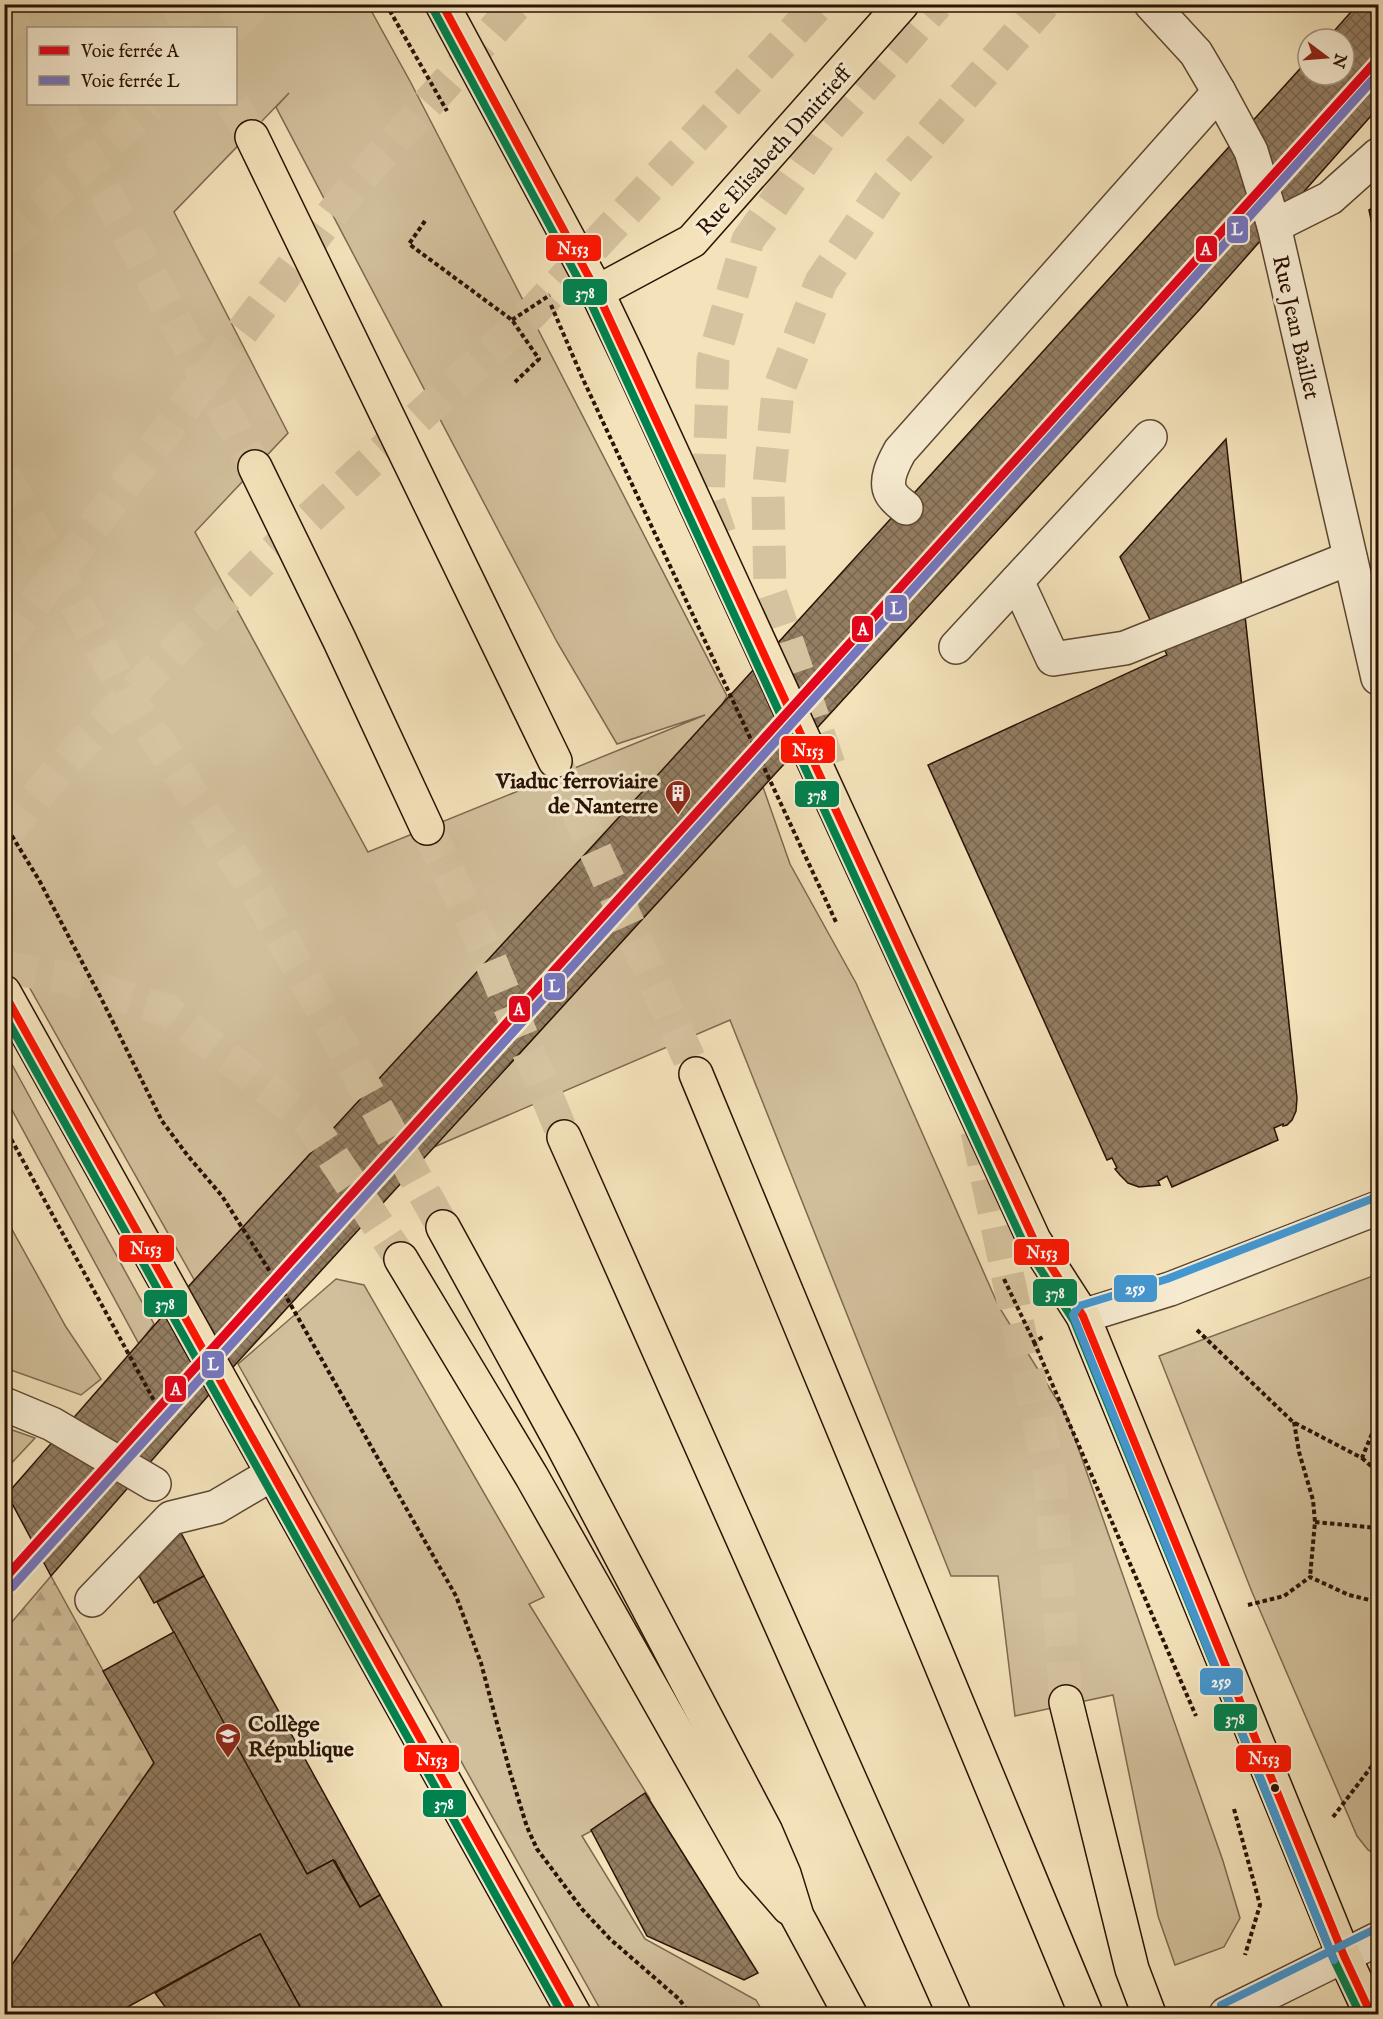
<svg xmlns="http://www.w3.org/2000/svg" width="1383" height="2019" viewBox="0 0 1383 2019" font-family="'IM FELL English',serif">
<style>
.green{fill:#d1bf9b;stroke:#7e6850;stroke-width:1.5;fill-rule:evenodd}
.forest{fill:url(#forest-firs);stroke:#7e6850;stroke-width:1.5}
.building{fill:url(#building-cross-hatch);stroke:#2b1204;stroke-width:1.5}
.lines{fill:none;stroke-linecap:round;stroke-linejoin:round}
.highway-tunnel{stroke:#d5c39f;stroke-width:33;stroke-dasharray:33 16;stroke-linecap:butt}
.minor-casing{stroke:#5d4632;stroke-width:36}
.major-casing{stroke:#2b1204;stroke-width:36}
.highway-casing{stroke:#2b1204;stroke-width:36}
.path{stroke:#2b1204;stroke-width:4;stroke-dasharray:4.5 3;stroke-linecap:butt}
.minor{stroke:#f7ecd2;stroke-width:33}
.major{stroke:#f3e2ba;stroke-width:33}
.highway{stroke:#f3e2ba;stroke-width:33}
.bus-1-casing{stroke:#f7ecd2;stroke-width:12}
.bus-2-casing{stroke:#f7ecd2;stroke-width:12}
.bus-3-casing{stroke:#f7ecd2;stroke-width:12}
.bus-1{stroke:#ff1400;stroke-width:8}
.bus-2{stroke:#00824e;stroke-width:8}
.bus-3{stroke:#4397d2;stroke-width:8}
.rail-1-casing{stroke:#f7ecd2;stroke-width:14}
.rail-2-casing{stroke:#f7ecd2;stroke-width:14}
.rail-1{stroke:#e3051c;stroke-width:9}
.rail-2{stroke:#7577c0;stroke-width:9}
.bus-dot{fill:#2b1204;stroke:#f7ecd2;stroke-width:2}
.labels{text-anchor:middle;stroke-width:6;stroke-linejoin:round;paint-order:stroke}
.street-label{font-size:22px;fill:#2b1204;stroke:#f7ecd2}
.poi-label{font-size:22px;font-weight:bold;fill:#2b1204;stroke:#f7ecd2;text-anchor:end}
.line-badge{stroke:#f7ecd2;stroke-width:2}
.badge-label{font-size:16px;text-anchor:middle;font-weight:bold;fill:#fff}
</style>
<defs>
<pattern id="forest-firs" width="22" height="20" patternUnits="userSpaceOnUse" patternTransform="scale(1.5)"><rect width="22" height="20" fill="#d1bf9b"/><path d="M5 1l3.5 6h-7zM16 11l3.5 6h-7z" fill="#b4a384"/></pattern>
<pattern id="building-cross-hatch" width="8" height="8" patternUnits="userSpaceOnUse" patternTransform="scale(1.5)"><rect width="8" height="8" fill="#937e63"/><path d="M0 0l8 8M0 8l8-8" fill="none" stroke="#78664f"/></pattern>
</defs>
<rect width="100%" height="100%" fill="#f3e2ba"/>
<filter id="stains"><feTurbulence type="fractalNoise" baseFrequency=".00333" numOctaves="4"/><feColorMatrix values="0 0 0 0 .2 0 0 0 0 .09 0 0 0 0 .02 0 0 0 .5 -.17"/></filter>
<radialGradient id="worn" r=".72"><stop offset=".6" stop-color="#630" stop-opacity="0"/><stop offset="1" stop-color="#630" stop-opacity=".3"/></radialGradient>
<g class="green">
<path d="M 4,5 L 368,5 L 411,83 L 727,696 L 719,710 L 196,1283 L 5,944 ZM 28,28 L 236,28 L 236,104 L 28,104 ZM 289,93 L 276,107 L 557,642 L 617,744 L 705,715 L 368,852 L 195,532 L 288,433 L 174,212 Z"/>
<path d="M 763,787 L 790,864 L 856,983 L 999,1307 L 1067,1416 L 1223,1861 L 1240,1918 L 1224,1947 L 1175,1965 L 1158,1916 L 1113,1695 L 1015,1716 L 998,1576 L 951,1576 L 730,1020 L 434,1147 Z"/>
<path d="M 4,1050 L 154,1324 L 139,1344 L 5,1097 Z"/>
<path d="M 4,1215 L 66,1327 L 101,1379 L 81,1395 L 5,1368 Z"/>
<path d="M 1378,1274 L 1378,1855 L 1368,1850 L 1357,1836 L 1252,1592 L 1159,1356 Z"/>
<path d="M 336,1279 L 364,1285 L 544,1597 L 529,1604 L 650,1799 L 582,1836 L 645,1939 L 756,2000 L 764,2014 L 603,2014 L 238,1364 Z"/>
<path d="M 4,1427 L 35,1438 L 5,1470 L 4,1470 Z"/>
</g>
<path class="forest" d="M 51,1576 L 154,1763 L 5,1976 L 5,1630 Z"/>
<g class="building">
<path d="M 1358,4 L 1378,4 L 1378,108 L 1200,309 L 234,1366 L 51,1576 L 7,1494 L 187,1288 L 654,779 L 1308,60 L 1308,75 L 1344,75 L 1344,39 L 1327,39 Z"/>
<path d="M 1378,205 L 1378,253 L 1369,210 Z"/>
<path d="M 1226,439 L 1297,1098 L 1296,1111 L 1292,1120 L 1287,1125 L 1283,1126 L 1283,1124 L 1274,1128 L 1278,1140 L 1172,1187 L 1167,1176 L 1158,1181 L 1160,1185 L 1139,1187 L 1128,1183 L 1120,1175 L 1115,1169 L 1117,1168 L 1112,1158 L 1107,1160 L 928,765 L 1167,655 L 1120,557 Z"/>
<path d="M 180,1531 L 204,1576 L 154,1603 L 139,1576 Z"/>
<path d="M 204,1576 L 380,1895 L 360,1907 L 335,1861 L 333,1860 L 307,1874 L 157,1602 Z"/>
<path d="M 174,1632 L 307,1874 L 333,1860 L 360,1907 L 380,1895 L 446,2014 L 304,2014 L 260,1934 L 115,2014 L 4,2014 L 4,1976 L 154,1763 L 103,1671 Z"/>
<path d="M 645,1793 L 758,1973 L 744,1980 L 647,1936 L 591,1830 Z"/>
<path d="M 260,1934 L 304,2014 L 174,2014 L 166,2008 L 155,1993 Z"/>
</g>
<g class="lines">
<g class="highway-tunnel">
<path d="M 176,4 L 190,28"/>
<path d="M 4,8 L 28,51"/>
<path d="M 230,28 L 256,4"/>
<path d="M 57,104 L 255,467"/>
<path d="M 233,104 L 252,137"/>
<path d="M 4,242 L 151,104"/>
<path d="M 4,475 L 124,690 L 258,895 L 443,1227"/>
<path d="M 720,534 L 708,499 L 713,360 L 748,240 L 823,134 L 937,4"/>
<path d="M 4,643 L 352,188 L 517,4"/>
<path d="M 555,761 L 696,1074"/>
<path d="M 829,765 L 770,591 L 768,495 L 778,391 L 821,282 L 887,184 L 1044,4"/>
<path d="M 427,828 L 489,957 L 564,1137"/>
<path d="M 4,835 L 74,752 L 264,560 L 533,312 L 819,4"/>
<path d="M 4,967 L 65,978 L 166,1010 L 309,1121 L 401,1259"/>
<path d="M 977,1131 L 1050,1476 L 1066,1702"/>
</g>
<g class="minor-casing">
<g id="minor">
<path d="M 1151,4 L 1196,53 L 1219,92 L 1251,151 L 1274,226 L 1378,678"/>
<path d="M 1274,226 L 1330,198 L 1378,155"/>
<path d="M 906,508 C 901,504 894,499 891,493 C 884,480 894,462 900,451 L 1219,92"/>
<path d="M 1017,581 L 1053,659 L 1125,648 L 1350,558"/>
<path d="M 956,647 L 1150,437"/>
<path d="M 1083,1316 L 1170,1289 L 1378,1208"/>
<path d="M 4,1404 L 52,1424 L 154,1484"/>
<path d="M 92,1600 L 171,1518 L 216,1507 L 272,1474"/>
<path d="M 1226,2014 L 1378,1939"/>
</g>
</g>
<g class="major-casing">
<g id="major">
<path d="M 442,4 L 597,292 L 628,357 L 1034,1240 L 1083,1316 L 1344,1956 L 1371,2014"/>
<path d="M 597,292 L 692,241 L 902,4"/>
<path d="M 4,992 L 574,2014"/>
</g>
</g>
<g class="highway-casing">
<g id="highway">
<path d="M 252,137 L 555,761"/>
<path d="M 255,467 L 339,639 L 427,828"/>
<path d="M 696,1074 L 1086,2014"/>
<path d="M 564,1137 L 954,2014"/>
<path d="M 443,1227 L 562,1444 L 766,1832 L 784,1874 L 797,1916 L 850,2014"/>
<path d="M 401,1259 L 532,1477 L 753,1867 L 789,1908"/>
<path d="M 1066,1702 L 1132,1969 L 1149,2014"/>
</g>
</g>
<g class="path">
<path d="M 386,4 L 447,111"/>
<path d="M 425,221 L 409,244 L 512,320 L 539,359 L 515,382"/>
<path d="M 551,305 L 582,377 L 836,922"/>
<path d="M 512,320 L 550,295"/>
<path d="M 4,345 L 8,341"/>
<path d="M 4,823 L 39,880 L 102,1000 L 162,1121 L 188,1156 L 222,1196 L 288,1300 L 456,1596 L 481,1663 L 510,1772 L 527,1827 L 537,1849 L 582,1909 L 610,1939 L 679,1999 L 690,2014"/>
<path d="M 4,1126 L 163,1417"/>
<path d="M 1004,1279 L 1034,1342 L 1045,1336"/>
<path d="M 1197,1330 L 1293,1422 L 1362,1458 L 1378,1419"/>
<path d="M 1034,1342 L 1196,1716"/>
<path d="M 1294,1422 L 1299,1452 L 1313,1500 L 1315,1522 L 1310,1577"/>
<path d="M 1362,1458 L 1378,1472"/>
<path d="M 1315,1522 L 1378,1528"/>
<path d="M 1248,1605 L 1284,1596 L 1310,1577 L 1349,1595 L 1378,1602"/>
<path d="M 1234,1809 L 1260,1905 L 1245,1955"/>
<path d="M 1333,1817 L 1378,1758"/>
</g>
<use href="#minor" class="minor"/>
<use href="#major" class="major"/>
<use href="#highway" class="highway"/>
<g class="bus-1-casing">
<g id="bus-1">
<path d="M 442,4 L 597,292 L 1034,1240 L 1083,1316 L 1344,1956 L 1371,2014"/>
<path d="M 4,993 L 574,2014"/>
</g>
</g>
<g class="bus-2-casing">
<g id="bus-2">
<path d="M 433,9 L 588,297 L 1024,1244 L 1074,1321 L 1334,1960 L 1360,2014"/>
<path d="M 4,1014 L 562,2014"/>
</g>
</g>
<g class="bus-3-casing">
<g id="bus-3">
<path d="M 1334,1960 L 1073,1315 L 1079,1306 L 1167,1279 L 1374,1198"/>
<path d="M 1221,2005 L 1373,1930"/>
</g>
</g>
<use href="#bus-1" class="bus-1"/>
<use href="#bus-2" class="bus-2"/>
<use href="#bus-3" class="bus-3"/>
<g class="rail-1-casing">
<path id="rail-1" d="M 4,1579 L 1378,59"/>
</g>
<g class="rail-2-casing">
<path id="rail-2" d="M 12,1587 L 1378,74"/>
</g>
<use href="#rail-1" class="rail-1"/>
<use href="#rail-2" class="rail-2"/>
</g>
<defs>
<g id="building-pin" transform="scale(1.35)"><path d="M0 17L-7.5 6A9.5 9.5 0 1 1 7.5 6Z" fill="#8f2418" stroke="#f7ecd2"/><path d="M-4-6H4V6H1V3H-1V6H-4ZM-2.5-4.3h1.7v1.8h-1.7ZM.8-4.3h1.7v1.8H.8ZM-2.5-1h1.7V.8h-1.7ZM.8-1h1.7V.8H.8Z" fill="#fff"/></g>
<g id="school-pin" transform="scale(1.35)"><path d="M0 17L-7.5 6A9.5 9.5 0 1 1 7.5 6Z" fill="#8f2418" stroke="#f7ecd2"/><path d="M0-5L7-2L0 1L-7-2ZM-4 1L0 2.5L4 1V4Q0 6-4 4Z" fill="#fff"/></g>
</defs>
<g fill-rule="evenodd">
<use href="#building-pin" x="678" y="793"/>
<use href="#school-pin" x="228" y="1736"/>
</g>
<circle class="bus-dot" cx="1275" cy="1788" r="5"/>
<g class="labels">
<g class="street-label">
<text transform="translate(773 150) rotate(-48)" y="8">Rue Elisabeth Dmitrieff</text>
<text transform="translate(1297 327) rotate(77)" y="8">Rue Jean Baillet</text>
</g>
<g class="poi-label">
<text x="658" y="788">Viaduc ferroviaire<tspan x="658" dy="25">de Nanterre</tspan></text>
<text x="248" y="1731" text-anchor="start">Collège<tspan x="248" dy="25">République</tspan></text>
</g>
</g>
<g class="line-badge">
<rect x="1226" y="215" width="23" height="29" rx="6" fill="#7577c0"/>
<rect x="545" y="234" width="57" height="28" rx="6" fill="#ff1400"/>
<rect x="1195" y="235" width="23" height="28" rx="6" fill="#e3051c"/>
<rect x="562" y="278" width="46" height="28" rx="6" fill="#00824e"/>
<rect x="884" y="594" width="24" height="28" rx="6" fill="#7577c0"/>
<rect x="851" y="615" width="23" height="28" rx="6" fill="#e3051c"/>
<rect x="780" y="735" width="56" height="29" rx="6" fill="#ff1400"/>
<rect x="794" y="780" width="46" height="28" rx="6" fill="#00824e"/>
<rect x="543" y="972" width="23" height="29" rx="6" fill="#7577c0"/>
<rect x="508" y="995" width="23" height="28" rx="6" fill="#e3051c"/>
<rect x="118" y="1234" width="57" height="29" rx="6" fill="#ff1400"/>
<rect x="1013" y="1238" width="57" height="28" rx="6" fill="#ff1400"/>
<rect x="1113" y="1274" width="45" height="29" rx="6" fill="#4397d2"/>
<rect x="1032" y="1278" width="46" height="29" rx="6" fill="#00824e"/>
<rect x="143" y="1289" width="45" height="29" rx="6" fill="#00824e"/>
<rect x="201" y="1350" width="24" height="29" rx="6" fill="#7577c0"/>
<rect x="164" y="1375" width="23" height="28" rx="6" fill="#e3051c"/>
<rect x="1199" y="1667" width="45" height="29" rx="6" fill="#4397d2"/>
<rect x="1213" y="1703" width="45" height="29" rx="6" fill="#00824e"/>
<rect x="1235" y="1744" width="57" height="29" rx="6" fill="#ff1400"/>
<rect x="403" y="1744" width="57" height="29" rx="6" fill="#ff1400"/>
<rect x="422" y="1789" width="45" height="29" rx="6" fill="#00824e"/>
</g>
<g class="badge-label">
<text x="1237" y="235">L</text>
<text x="573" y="254">N153</text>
<text x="1206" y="255">A</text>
<text x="585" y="298">378</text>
<text x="896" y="614">L</text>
<text x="863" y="635">A</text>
<text x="808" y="756">N153</text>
<text x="817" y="800">378</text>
<text x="554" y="992">L</text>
<text x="519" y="1015">A</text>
<text x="146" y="1254">N153</text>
<text x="1042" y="1258">N153</text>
<text x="1135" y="1294">259</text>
<text x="1055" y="1298">378</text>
<text x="165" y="1309">378</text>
<text x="213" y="1370">L</text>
<text x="176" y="1395">A</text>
<text x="1221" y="1687">259</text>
<text x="1235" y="1724">378</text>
<text x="1264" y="1764">N153</text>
<text x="432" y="1765">N153</text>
<text x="444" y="1809">378</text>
</g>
<rect width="1383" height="2019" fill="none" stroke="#f3e2ba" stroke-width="24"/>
<rect x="6" y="6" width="1371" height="2007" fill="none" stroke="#2b1204" stroke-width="3"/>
<rect x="12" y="12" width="1359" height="1995" fill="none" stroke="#2b1204" stroke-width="1.5"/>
<rect x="27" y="27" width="210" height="78" fill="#f7ecd2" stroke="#a59580" stroke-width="1.5"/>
<rect x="39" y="46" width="30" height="9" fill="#e3051c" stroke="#a59580" stroke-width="1.5"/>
<text x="81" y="57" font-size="18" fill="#2b1204">Voie ferrée A</text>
<rect x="39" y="76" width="30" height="9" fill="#7577c0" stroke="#a59580" stroke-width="1.5"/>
<text x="81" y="87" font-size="18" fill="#2b1204">Voie ferrée L</text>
<g transform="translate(1326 57) rotate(106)"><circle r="28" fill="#f7ecd2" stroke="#a59580" stroke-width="1.5"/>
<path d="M0-4.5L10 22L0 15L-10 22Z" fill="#8f2418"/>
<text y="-9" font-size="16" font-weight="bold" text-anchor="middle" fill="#2b1204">N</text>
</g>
<rect width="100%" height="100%" filter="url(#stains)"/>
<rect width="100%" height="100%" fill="url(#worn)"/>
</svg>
